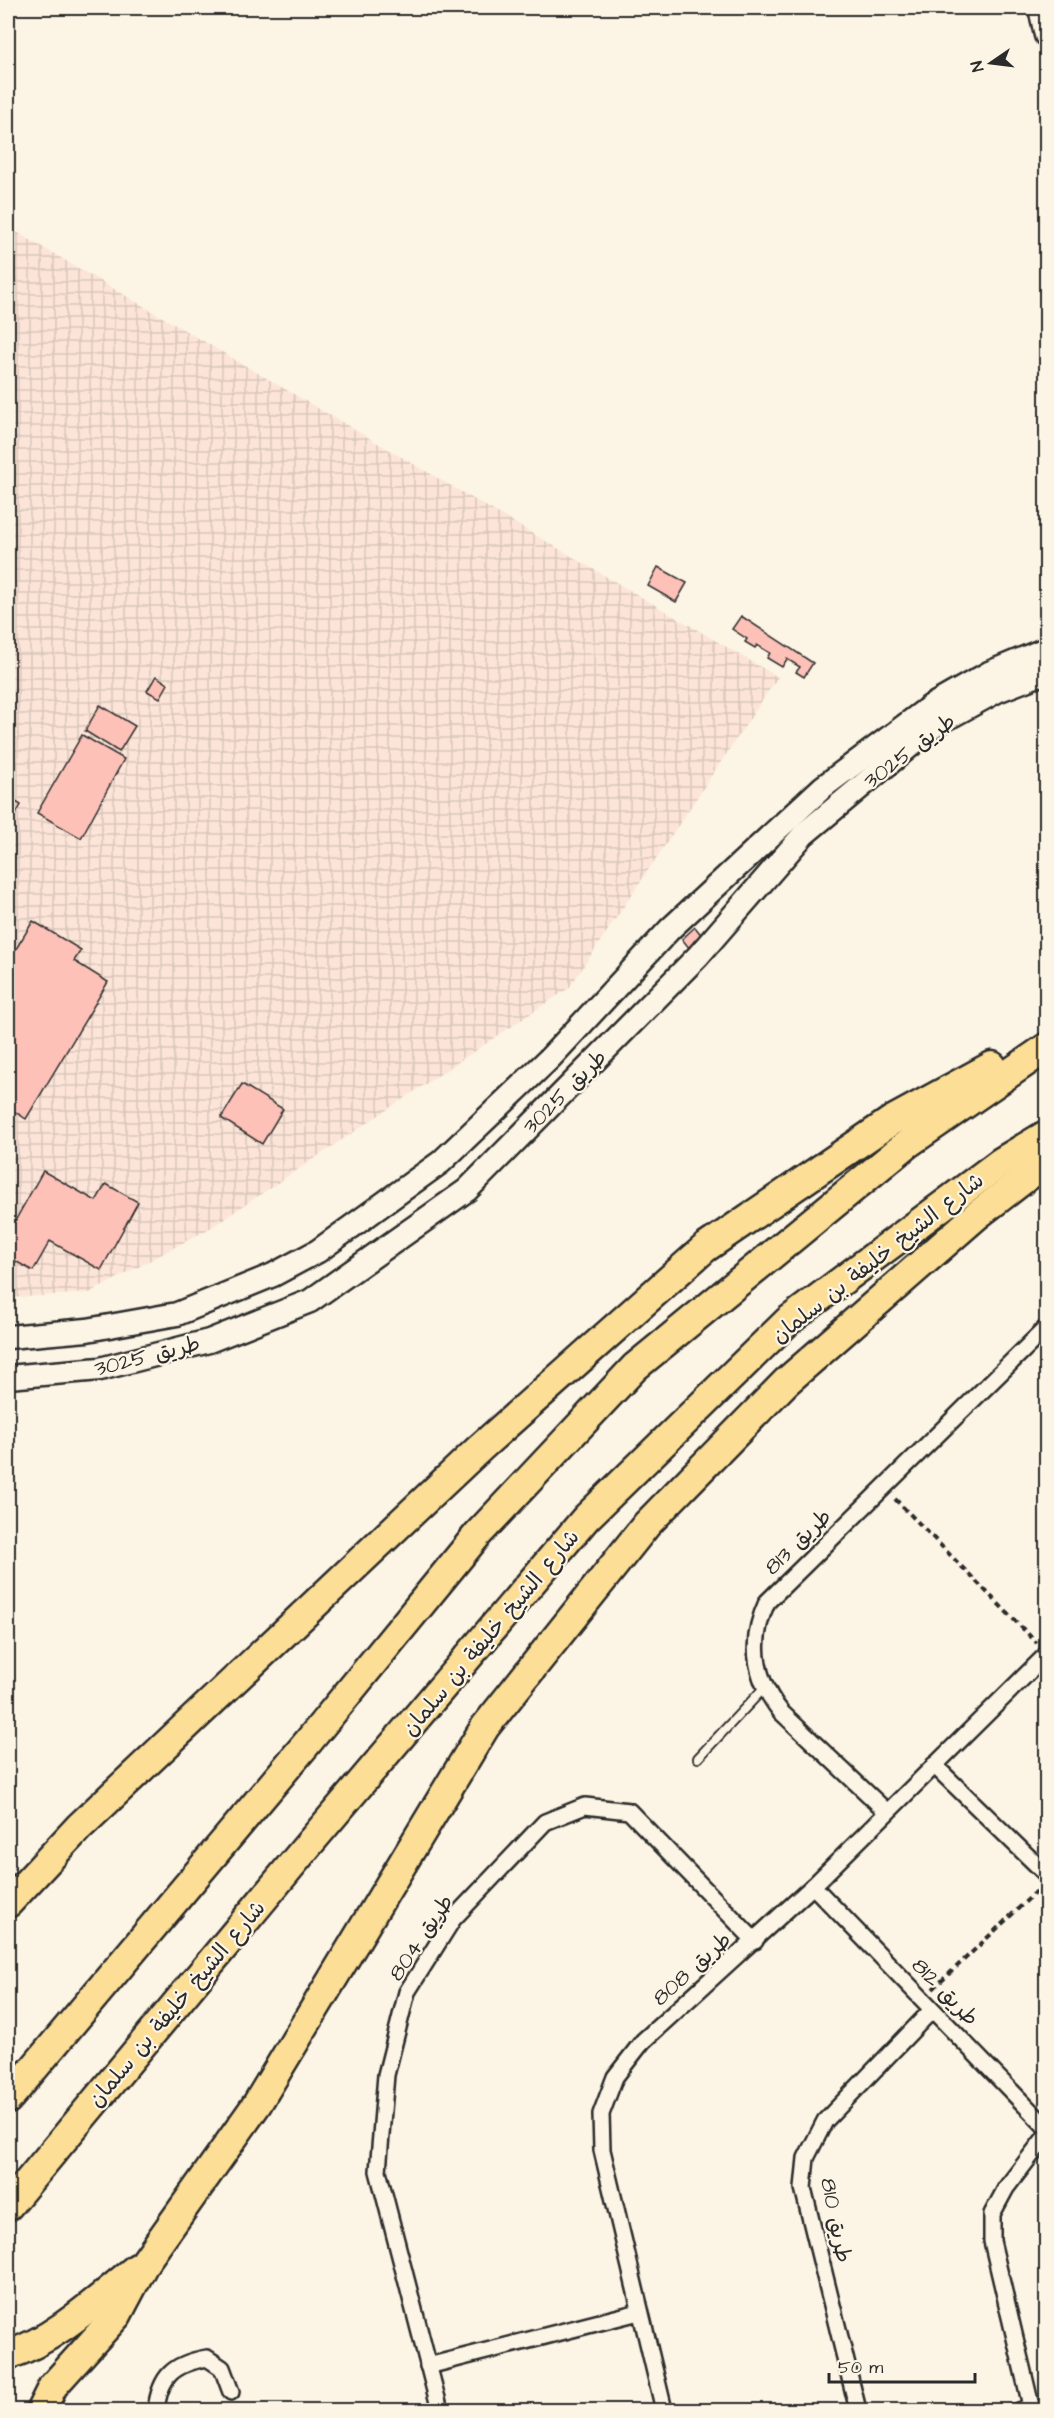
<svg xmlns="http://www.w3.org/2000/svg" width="1054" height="2418" viewBox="0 0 1054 2418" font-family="'Architects Daughter','Playpen Sans Arabic',sans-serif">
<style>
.industrial{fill:url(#industrial-grid)}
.building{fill:#fdc1b8;stroke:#2b2b2b;stroke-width:1.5}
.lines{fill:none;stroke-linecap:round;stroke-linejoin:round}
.lane-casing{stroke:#2b2b2b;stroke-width:12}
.street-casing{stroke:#2b2b2b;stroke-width:20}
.secondary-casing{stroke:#2b2b2b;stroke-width:27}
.highway-casing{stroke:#2b2b2b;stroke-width:33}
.path{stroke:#2b2b2b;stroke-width:4;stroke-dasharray:6 4.5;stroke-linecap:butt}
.lane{stroke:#fcf5e5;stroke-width:8}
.street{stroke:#fcf5e5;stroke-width:15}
.secondary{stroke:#fcf5e5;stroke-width:22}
.highway{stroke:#fcde96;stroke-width:28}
.labels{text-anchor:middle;stroke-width:4.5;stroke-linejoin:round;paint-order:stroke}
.street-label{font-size:22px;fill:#2b2b2b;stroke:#fcf5e5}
</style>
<defs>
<pattern id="industrial-grid" width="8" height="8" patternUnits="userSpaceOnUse" patternTransform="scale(1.5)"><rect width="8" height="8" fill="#fce5d8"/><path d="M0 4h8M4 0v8" fill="none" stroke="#d8c5ba"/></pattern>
</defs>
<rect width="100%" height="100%" fill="#fcf5e5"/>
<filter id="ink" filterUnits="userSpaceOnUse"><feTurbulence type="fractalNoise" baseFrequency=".0167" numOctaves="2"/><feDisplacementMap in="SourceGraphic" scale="12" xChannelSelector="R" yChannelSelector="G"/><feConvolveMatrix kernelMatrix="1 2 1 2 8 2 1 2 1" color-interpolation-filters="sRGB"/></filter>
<g filter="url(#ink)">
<path class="industrial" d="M 8,227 L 778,677 L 569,988 L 212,1227 L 90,1293 L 8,1298 Z"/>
<g class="building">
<path d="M 658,567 L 687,583 L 676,602 L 648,586 Z"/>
<path d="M 741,616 L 813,663 L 804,677 L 796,672 L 800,667 L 787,659 L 782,667 L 767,658 L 770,653 L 757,645 L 755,648 L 745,642 L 747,639 L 732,629 Z"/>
<path d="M 156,676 L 168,684 L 160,698 L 147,691 Z"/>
<path d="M 100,705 L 135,726 L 119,752 L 85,731 Z"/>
<path d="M 82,735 L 124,759 L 81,838 L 37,813 Z"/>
<path d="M 8,797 L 21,805 L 8,828 Z"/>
<path d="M 33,921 L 81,950 L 74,961 L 108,982 L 26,1119 L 8,1107 L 8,962 Z"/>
<path d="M 695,927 L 703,937 L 690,949 L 682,939 Z"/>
<path d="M 242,1084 L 283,1109 L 262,1144 L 221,1118 Z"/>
<path d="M 43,1171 L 96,1201 L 106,1184 L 138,1202 L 101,1270 L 50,1241 L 33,1271 L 8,1257 L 8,1217 L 15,1221 Z"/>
</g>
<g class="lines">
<g class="lane-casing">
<g id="lane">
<path d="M 698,1758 L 765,1687"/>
<path d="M 1010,2410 L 1030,2403"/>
</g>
</g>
<g class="street-casing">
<g id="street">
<path d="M 934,1765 L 1046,1874"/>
<path d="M 886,1811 L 781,1712 C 754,1678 749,1641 767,1602 L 1046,1328"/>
<path d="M 813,1886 L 1046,2127"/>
<path d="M 428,2366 L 639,2312"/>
<path d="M 156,2410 C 160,2376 173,2364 207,2358 L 222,2368 L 231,2392"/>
<path d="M 440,2410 L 378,2171 L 386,2075 L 407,1992 L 453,1919 L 545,1822 L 585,1806 L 629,1811 L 755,1941"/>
<path d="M 664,2410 L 602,2150 L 601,2114 L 615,2077 L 643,2041 L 813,1886 L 1046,1655"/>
<path d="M 858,2410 L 803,2188 L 806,2158 L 825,2121 L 932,2010"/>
<path d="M 1032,2410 L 992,2241 L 992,2214 L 1006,2188 L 1046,2136"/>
</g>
</g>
<g class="secondary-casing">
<g id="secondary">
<path d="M 1040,8 L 1046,35"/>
<path d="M 8,1337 L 87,1330 L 177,1314 L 273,1275 L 318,1251 L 441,1162 L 550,1058 L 670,929 L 823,787 L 931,706 L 989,673 L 1046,649"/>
<path d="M 8,1377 L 100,1369 L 209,1341 L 310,1301 L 467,1190 L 698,956 L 804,834 L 935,725 L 997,691 L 1046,672"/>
</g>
</g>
<g class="highway-casing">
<g id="highway">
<path d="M 8,1903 L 79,1827 L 480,1448 L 705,1248 L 891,1121 L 992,1066"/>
<path d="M 8,2099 L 308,1742 L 478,1534 L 635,1367 L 907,1144 L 1046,1048"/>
<path d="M 8,2206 L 309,1844 L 586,1518 L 788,1321 L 1001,1162 L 1046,1135"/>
<path d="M 8,2355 C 55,2340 99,2298 137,2268"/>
<path d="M 41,2410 L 53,2386 L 117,2315 L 145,2262 L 257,2104 L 485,1727 L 647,1524 L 786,1382 L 976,1216 L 1046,1162"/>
</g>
</g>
<g class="path">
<path d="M 895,1499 L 1037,1643"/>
<path d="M 933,1989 L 1039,1889"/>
</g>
<use href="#lane" class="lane"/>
<use href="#street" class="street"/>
<use href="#secondary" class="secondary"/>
<use href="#highway" class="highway"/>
</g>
</g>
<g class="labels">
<g class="street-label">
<text transform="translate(909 750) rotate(-37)" y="8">طريق 3025</text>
<text transform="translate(564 1091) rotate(-45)" y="8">طريق 3025</text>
<text transform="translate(877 1257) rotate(-38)" y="8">شارع الشيخ خليفة بن سلمان</text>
<text transform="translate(147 1355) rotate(-14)" y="8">طريق 3025</text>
<text transform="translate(797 1541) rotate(-44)" y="8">طريق 813</text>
<text transform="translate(490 1632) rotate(-50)" y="8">شارع الشيخ خليفة بن سلمان</text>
<text transform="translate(420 1937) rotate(-56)" y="8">طريق 804</text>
<text transform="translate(691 1968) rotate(-42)" y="8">طريق 808</text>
<text transform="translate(946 1991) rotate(46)" y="8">طريق 812</text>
<text transform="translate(176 2003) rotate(-50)" y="8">شارع الشيخ خليفة بن سلمان</text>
<text transform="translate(837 2220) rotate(79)" y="8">طريق 810</text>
</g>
</g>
<rect width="1054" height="2418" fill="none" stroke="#fcf5e5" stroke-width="30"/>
<rect x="15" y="15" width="1024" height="2388" fill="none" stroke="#2b2b2b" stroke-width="2" filter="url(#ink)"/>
<g transform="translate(991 63) rotate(256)" stroke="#fcf5e5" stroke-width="4.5" paint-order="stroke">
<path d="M0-4.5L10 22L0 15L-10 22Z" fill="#2b2b2b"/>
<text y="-9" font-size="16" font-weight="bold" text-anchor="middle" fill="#2b2b2b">N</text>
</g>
<path d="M829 2373v9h146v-9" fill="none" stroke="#2b2b2b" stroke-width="3"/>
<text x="838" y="2373" font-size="18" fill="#2b2b2b" stroke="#fcf5e5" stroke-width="4.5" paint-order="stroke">50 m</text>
</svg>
